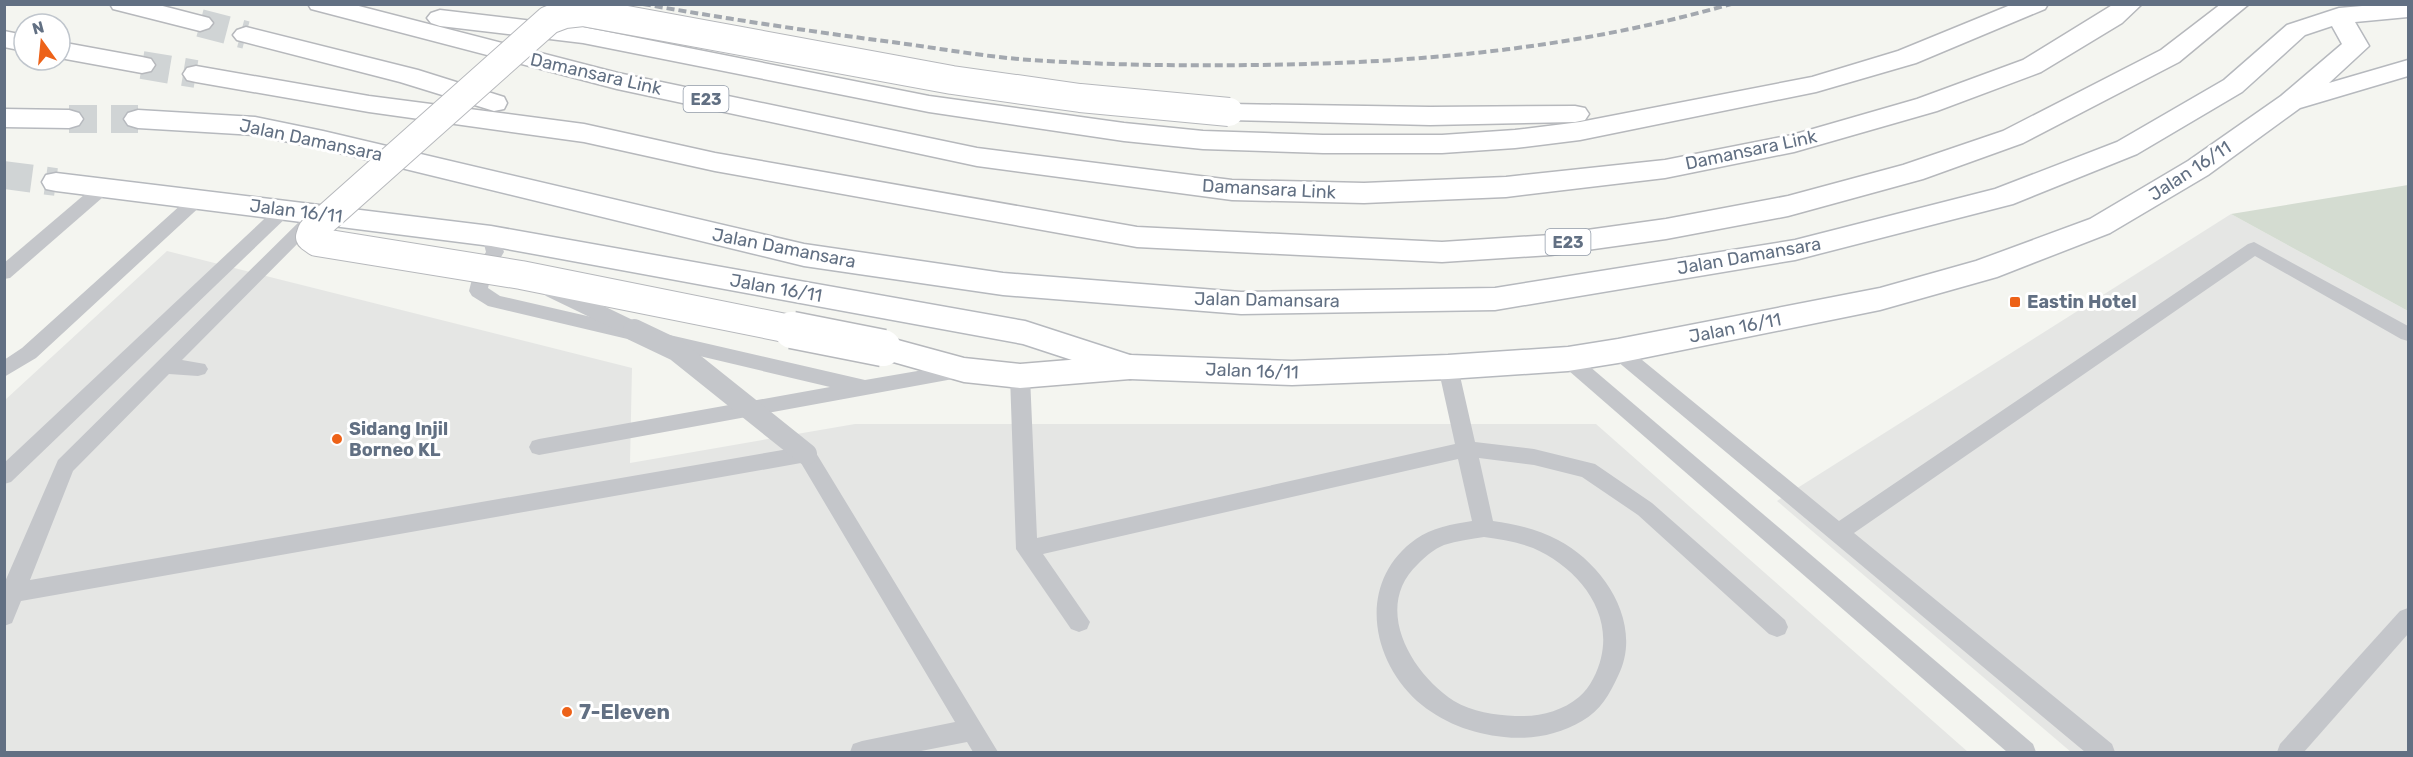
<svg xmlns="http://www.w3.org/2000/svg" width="2413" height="757" viewBox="0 0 2413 757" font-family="Rubik,sans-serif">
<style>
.built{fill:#e5e6e4}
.green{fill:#d4dcd1}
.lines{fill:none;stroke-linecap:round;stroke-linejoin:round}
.primary-tunnel{stroke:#d0d4d5;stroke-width:28;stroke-dasharray:28 14;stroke-linecap:butt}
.highway-tunnel{stroke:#d0d4d5;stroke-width:28;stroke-dasharray:28 14;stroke-linecap:butt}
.primary-casing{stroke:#b6b9be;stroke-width:3}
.highway-casing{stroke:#b6b8bc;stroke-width:3}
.lane{fill:#c4c6ca;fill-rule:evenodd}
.primary{fill:#fff;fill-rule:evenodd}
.highway{fill:#fff;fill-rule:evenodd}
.rail{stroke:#a3a8af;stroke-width:4;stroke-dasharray:8 4;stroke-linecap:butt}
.highway-bridge-far1-casing{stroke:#b6b8bc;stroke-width:30;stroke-linecap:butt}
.highway-bridge-casing{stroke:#b6b8bc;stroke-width:39;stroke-linecap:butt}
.lane-bridge-far1{stroke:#c4c6ca;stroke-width:16}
.lane-bridge{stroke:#c4c6ca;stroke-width:22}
.highway-bridge-far1{stroke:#fff;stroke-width:28}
.highway-bridge{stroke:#fff;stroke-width:36}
.poi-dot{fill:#ed6218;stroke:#fff;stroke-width:2}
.labels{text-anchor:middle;stroke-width:6;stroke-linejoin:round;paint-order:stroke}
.shield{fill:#fff;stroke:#919ba8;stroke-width:1.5}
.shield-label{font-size:16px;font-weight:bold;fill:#627083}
.street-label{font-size:18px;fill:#627083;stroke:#fff}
.poi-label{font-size:18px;font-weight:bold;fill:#627083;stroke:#fff;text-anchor:start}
.near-poi-label{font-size:21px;font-weight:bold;fill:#627083;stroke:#fff;text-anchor:start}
</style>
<rect width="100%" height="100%" fill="#f4f5f0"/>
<g class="built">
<path d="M 2231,214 L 2408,311 L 2408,752 L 2071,752 L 1777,501 Z"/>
<path d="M 167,251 L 632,368 L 630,463 L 855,424 L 1596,424 L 1968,752 L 5,752 L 5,400 Z"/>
</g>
<path class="green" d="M 2408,185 L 2408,311 L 2231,214 Z"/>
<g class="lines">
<g class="primary-tunnel">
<path d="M 69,119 L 138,119"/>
<path d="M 4,175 L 56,182"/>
</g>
<g class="highway-tunnel">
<path d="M 200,23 L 246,35"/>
<path d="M 142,65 L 196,74"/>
</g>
<g class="primary-casing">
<g id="primary">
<path d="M 2385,4 L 2408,4 L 2408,17 L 2355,22 L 2369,46 L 2329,83 L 2408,60 L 2408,76 L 2300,108 L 2208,175 L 2110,233 L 1997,277 L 1880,310 L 1618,363 L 1568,371 L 1448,379 L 1292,385 L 1130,379 L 1023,344 L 491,246 L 56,191 L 46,189 L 42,182 L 46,175 L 56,173 L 491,226 L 1025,321 L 1130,355 L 1292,361 L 1448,355 L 1568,347 L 1618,339 L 1880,288 L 1976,261 L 2090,219 L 2188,161 L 2281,96 L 2342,44 L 2332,26 L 2305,35 L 2242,92 L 2137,154 L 2013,204 L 1795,260 L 1495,310 L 1241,314 L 1003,295 L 804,266 L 323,149 L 255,135 L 138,128 L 128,125 L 124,119 L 128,113 L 138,110 L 255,117 L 323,131 L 804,244 L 1003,273 L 1241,292 L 1495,288 L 1795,240 L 1995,189 L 2117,142 L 2224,80 L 2287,25 L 2339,8 Z"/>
<path d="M 4,109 L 69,110 L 79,113 L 83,119 L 79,125 L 69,128 L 4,127 Z"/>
</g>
</g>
<g class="highway-casing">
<g id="highway">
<path d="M 110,4 L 155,4 L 209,18 L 213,23 L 209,28 L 200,31 L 113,9 Z"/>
<path d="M 308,4 L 351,4 L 618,73 L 977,148 L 1232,180 L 1364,183 L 1506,177 L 1665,160 L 1792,135 L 1917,99 L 2023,60 L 2114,4 L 2142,4 L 2122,23 L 2041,72 L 1937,111 L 1794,152 L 1665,178 L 1506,197 L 1364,203 L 1232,200 L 977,166 L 617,89 L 311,9 Z"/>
<path d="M 2013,4 L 2048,4 L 2045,9 L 1916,63 L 1816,92 L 1580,140 L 1515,148 L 1442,153 L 1323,153 L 1203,149 L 1124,141 L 929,112 L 583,43 L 440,26 L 431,23 L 427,18 L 431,13 L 440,10 L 583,27 L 929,96 L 1124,123 L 1203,131 L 1323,135 L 1442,135 L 1515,130 L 1580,122 L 1812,77 L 1898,51 Z"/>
<path d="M 2221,4 L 2249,4 L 2179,62 L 2023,143 L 1923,179 L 1788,216 L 1666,239 L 1551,255 L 1442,262 L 1137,247 L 715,171 L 584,142 L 369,112 L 196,82 L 187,80 L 183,74 L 187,68 L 196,66 L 369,96 L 584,124 L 715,153 L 1137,227 L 1442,242 L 1551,235 L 1666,219 L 1788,196 L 1903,165 L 2003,131 L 2161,50 Z"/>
<path d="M 246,27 L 418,70 L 504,97 L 507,103 L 504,109 L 494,111 L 400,82 L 237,40 L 233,35 L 237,30 Z"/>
<path d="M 4,31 L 24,35 L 24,51 L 4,47 Z"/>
<path d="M 60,42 L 142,57 L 151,59 L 155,65 L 151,71 L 142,73 L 60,58 Z"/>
<path d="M 1229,104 L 1430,107 L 1575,106 L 1585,108 L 1589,114 L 1585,120 L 1575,122 L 1430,125 L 1229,120 L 1219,118 L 1215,112 L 1219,106 Z"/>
<path d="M 883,336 L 964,358 L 1020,364 L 1130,355 L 1142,358 L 1146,367 L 1142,376 L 1130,379 L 1020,388 L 964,382 L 872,356 L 867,348 L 872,340 Z"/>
</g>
</g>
<g class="lane">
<path d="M 104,181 L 110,183 L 113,187 L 110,191 L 10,278 L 4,279 L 4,263 L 98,183 Z"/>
<path d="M 199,192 L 205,194 L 208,198 L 205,202 L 36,358 L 4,377 L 4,360 L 22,348 L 193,194 Z"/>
<path d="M 284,204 L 290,206 L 293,210 L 290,214 L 11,482 L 4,484 L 4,463 L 278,206 Z"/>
<path d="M 315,210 L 321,212 L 324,216 L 321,220 L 182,360 L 205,364 L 208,369 L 205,374 L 198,376 L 169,374 L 73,471 L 30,580 L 806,446 L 813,448 L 998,752 L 973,752 L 967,742 L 916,752 L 850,752 L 853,744 L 862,741 L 955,722 L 801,463 L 21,601 L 12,623 L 4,626 L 4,584 L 58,460 L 309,212 Z"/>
<path d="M 491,230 L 497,232 L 504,252 L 492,272 L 488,288 L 500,296 L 865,380 L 964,363 L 971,365 L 974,370 L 971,375 L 964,377 L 539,455 L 532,453 L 529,447 L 532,441 L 539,439 L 830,387 L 488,306 L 472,296 L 469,291 L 474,271 L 486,252 L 482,236 L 485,232 Z"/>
<path d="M 2254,242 L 2408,326 L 2408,341 L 2401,339 L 2255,256 L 1854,533 L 2112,744 L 2115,752 L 2085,752 L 1611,356 L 1608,351 L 1611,346 L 1618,344 L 1625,346 L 1839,521 L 2248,244 Z"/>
<path d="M 1568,352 L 1575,354 L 2033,744 L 2036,752 L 2007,752 L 1561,364 L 1558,359 L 1561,354 Z"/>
<path d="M 1448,360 L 1455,362 L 1458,367 L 1475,442 L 1534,449 L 1595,464 L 1652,503 L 1785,620 L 1788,627 L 1785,634 L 1777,637 L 1769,634 L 1638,515 L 1582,477 L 1534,465 L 1479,458 L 1493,521 C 1515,524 1538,529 1558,540 C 1604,564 1644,624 1618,676 C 1609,695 1601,710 1582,721 C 1558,735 1531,740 1504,737 C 1472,734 1441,722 1417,701 C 1369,657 1358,580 1416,539 C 1431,528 1453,524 1472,521 L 1458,459 L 1043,554 L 1090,622 L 1087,629 L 1079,632 L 1071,629 L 1016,549 L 1010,376 L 1013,371 L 1020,369 L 1027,371 L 1030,376 L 1037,538 L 1455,444 L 1438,367 L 1441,362 ZM 1484,537 C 1500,539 1517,542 1533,548 C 1575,566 1613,609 1601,658 C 1598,671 1590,688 1579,697 C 1561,712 1538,717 1515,716 C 1495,715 1472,712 1454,701 C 1411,673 1372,607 1418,564 C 1426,556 1434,549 1444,545 C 1457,541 1471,539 1484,537 Z"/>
<path d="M 2408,608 L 2408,634 L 2304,752 L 2277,752 L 2280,744 L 2400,611 Z"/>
</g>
<use href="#primary" class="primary"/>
<use href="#highway" class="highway"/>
<path class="rail" d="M 643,4 C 728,19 814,32 899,43 C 943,49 987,57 1031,60 C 1106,65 1181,66 1257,65 C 1420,63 1574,49 1731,4"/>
<g class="highway-bridge-far1-casing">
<path id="highway-bridge-far1" d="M 800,331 L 521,275 L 317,242 L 310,237 L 312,231 L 549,20 L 565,14 L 583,12 L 952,80 L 1080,98 L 1229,112"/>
</g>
<g class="highway-bridge-casing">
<path id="highway-bridge" d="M 792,330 L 883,348"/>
</g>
<path class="lane-bridge-far1" d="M 550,289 L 637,331"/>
<path class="lane-bridge" d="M 634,330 L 676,350 L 806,454"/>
<use href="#highway-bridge-far1" class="highway-bridge-far1"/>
<use href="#highway-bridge" class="highway-bridge"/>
</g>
<g class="poi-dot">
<rect x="2009" y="296" width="12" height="12" rx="3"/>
<circle cx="337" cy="439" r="6"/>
<circle cx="567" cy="712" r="6"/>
</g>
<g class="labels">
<g class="shield">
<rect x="683.5" y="86" width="45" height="26" rx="4.5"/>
<rect x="1545.5" y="229" width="45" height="26" rx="4.5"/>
</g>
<g class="shield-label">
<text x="706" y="105">E23</text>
<text x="1568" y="248">E23</text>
</g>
<g class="street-label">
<text transform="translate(596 74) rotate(13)" y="6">Damansara Link</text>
<text transform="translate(311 140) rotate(12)" y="6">Jalan Damansara</text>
<text transform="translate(1751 150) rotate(-12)" y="6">Damansara Link</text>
<text transform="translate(2190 171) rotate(-33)" y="6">Jalan 16/11</text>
<text transform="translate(1269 189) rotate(3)" y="6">Damansara Link</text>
<text transform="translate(296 211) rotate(7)" y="6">Jalan 16/11</text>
<text transform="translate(784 248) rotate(11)" y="6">Jalan Damansara</text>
<text transform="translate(1749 256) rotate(-10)" y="6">Jalan Damansara</text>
<text transform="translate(776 288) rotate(10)" y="6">Jalan 16/11</text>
<text transform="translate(1267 300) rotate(1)" y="6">Jalan Damansara</text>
<text transform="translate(1735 328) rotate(-11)" y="6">Jalan 16/11</text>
<text transform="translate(1252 371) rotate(2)" y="6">Jalan 16/11</text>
</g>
<g class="poi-label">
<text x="2027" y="308">Eastin Hotel</text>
<text x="349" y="435">Sidang Injil<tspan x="349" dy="21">Borneo KL</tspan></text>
</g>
<g class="near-poi-label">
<text x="579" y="719">7-Eleven</text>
</g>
</g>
<rect width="2413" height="757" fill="none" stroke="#627083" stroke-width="12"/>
<g transform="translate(42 42) rotate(345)"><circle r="28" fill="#ffffff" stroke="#c0c6cd" stroke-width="1.5"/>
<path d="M0-4.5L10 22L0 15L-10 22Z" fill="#ed6218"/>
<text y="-9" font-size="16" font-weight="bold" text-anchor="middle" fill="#627083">N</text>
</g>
</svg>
